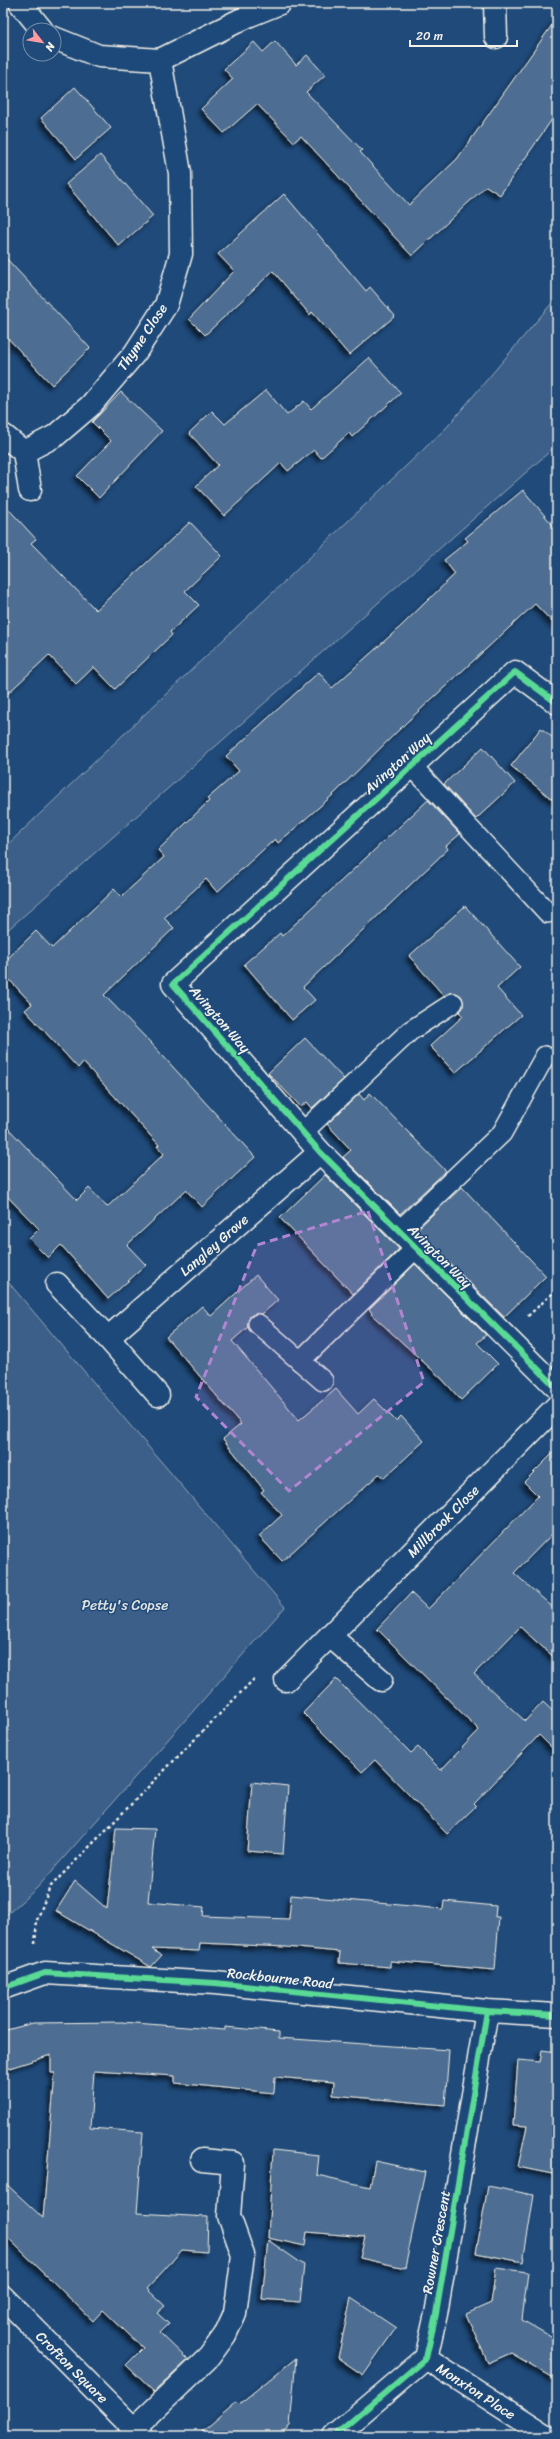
<svg xmlns="http://www.w3.org/2000/svg" width="560" height="2439" viewBox="0 0 560 2439" font-family="Sriracha,sans-serif">
<style>
.green{fill:#3a5f88;stroke:#97a8b8}
.building{fill:#4d6e92;stroke:#f4f1e8;filter:url(#shadow)}
.lines{fill:none;stroke-linecap:round;stroke-linejoin:round}
.lane-casing{stroke:#f4f1e8;stroke-width:22}
.street-casing{stroke:#f4f1e8;stroke-width:25}
.path{stroke:#f4f1e8;stroke-width:2.5;stroke-dasharray:3 3;stroke-linecap:butt}
.lane{stroke:#1f4a7a;stroke-width:19}
.street{stroke:#1f4a7a;stroke-width:22}
.cycleway-casing{stroke:#1f4a7a;stroke-width:8}
.cycleway{stroke:#5adb95;stroke-width:6}
.marked{fill:#b185d1;fill-opacity:0.2;stroke:#b185d1;stroke-width:3;stroke-dasharray:8 5;stroke-linejoin:round}
.labels{text-anchor:middle;stroke-width:3;stroke-linejoin:round;paint-order:stroke}
.street-label{font-size:14px;fill:#f4f1e8;stroke:#1f4a7a}
.park-label{font-size:14px;fill:#e1e2de;stroke:#1f4a7a}
</style>
<defs>
<filter id="shadow"><feDropShadow dx="-3.5" dy="3.5" stdDeviation="2" flood-color="#0009"/></filter>
</defs>
<rect width="100%" height="100%" fill="#1f4a7a"/>
<filter id="ink" filterUnits="userSpaceOnUse"><feTurbulence type="fractalNoise" baseFrequency=".025" numOctaves="2"/><feDisplacementMap in="SourceGraphic" scale="8" xChannelSelector="R" yChannelSelector="G"/><feConvolveMatrix kernelMatrix="1 2 1 2 8 2 1 2 1" color-interpolation-filters="sRGB"/></filter>
<g filter="url(#ink)">
<g class="green">
<path d="M 557,297 L 557,445 L 3,934 L 3,849 L 447,427 Z"/>
<path d="M 3,1276 L 285,1607 L 37,1888 L 3,1918 Z"/>
</g>
<g class="building">
<path d="M 557,18 L 557,112 L 500,195 L 486,186 L 412,256 L 301,136 L 294,142 L 257,104 L 224,133 L 201,109 L 233,79 L 224,69 L 254,42 L 263,52 L 275,41 L 296,65 L 307,55 L 325,75 L 306,92 L 362,150 L 360,152 L 409,205 L 457,159 Z"/>
<path d="M 75,87 L 111,128 L 76,159 L 41,118 Z"/>
<path d="M 100,155 L 153,216 L 119,246 L 66,184 Z"/>
<path d="M 284,194 L 366,291 L 370,287 L 395,316 L 349,355 L 312,312 L 310,315 L 273,271 L 205,335 L 189,319 L 234,271 L 218,254 Z"/>
<path d="M 3,255 L 90,348 L 52,385 L 3,333 Z"/>
<path d="M 369,358 L 401,393 L 352,437 L 349,433 L 321,458 L 314,450 L 288,471 L 281,463 L 224,516 L 196,486 L 218,465 L 189,433 L 212,411 L 225,424 L 266,390 L 287,415 L 304,401 L 311,409 Z"/>
<path d="M 121,392 L 162,431 L 99,498 L 77,476 L 111,441 L 92,422 Z"/>
<path d="M 523,490 L 557,530 L 557,627 L 535,604 L 408,721 L 334,794 L 278,843 L 275,839 L 217,892 L 206,879 L 164,918 L 174,928 L 104,995 L 152,1044 L 255,1157 L 202,1207 L 186,1190 L 127,1245 L 146,1265 L 108,1299 L 61,1245 L 48,1258 L 29,1239 L 39,1229 L 3,1192 L 3,1123 L 77,1200 L 89,1188 L 107,1207 L 164,1154 L 157,1146 L 159,1145 L 83,1062 L 78,1068 L 25,1010 L 32,1004 L 3,973 L 3,963 L 36,931 L 52,948 L 114,889 L 121,897 L 164,857 L 158,850 L 209,801 L 207,799 L 239,771 L 226,756 L 319,672 L 332,688 L 399,628 L 455,574 L 444,560 L 468,541 L 465,538 Z"/>
<path d="M 3,503 L 36,539 L 31,543 L 96,610 L 190,522 L 222,556 L 185,591 L 199,605 L 170,632 L 172,635 L 115,689 L 94,667 L 76,684 L 49,655 L 3,698 Z"/>
<path d="M 541,728 L 557,741 L 557,803 L 511,766 Z"/>
<path d="M 483,747 L 515,783 L 476,819 L 444,784 Z"/>
<path d="M 428,800 L 460,834 L 446,846 L 448,849 L 303,987 L 315,1000 L 292,1020 L 244,964 L 280,933 L 282,936 Z"/>
<path d="M 465,906 L 520,967 L 497,988 L 521,1015 L 455,1073 L 430,1046 L 463,1016 L 459,1012 L 463,1008 L 462,997 L 453,992 L 444,996 L 409,956 Z"/>
<path d="M 305,1038 L 344,1079 L 312,1108 L 307,1102 L 301,1107 L 268,1073 Z"/>
<path d="M 370,1093 L 446,1171 L 400,1214 L 343,1157 L 351,1150 L 327,1124 L 359,1094 L 364,1100 Z"/>
<path d="M 325,1175 L 399,1249 L 353,1294 L 280,1218 Z"/>
<path d="M 462,1187 L 546,1276 L 504,1317 L 416,1230 Z"/>
<path d="M 415,1264 L 486,1335 L 477,1343 L 498,1364 L 461,1400 L 442,1379 L 371,1314 L 372,1313 L 369,1309 Z"/>
<path d="M 256,1275 L 278,1300 L 262,1314 L 255,1314 L 250,1316 L 248,1327 L 232,1341 L 299,1420 L 336,1389 L 358,1414 L 374,1399 L 396,1421 L 401,1416 L 424,1441 L 384,1478 L 379,1474 L 282,1561 L 259,1536 L 282,1515 L 261,1492 L 264,1490 L 223,1439 L 241,1424 L 166,1337 L 202,1306 L 211,1316 Z"/>
<path d="M 557,1449 L 557,1529 L 514,1573 L 557,1611 L 557,1660 L 520,1627 L 474,1674 L 525,1721 L 543,1702 L 557,1715 L 557,1753 L 539,1735 L 474,1804 L 476,1806 L 447,1834 L 375,1760 L 362,1772 L 303,1713 L 336,1679 L 411,1753 L 418,1747 L 441,1770 L 479,1730 L 377,1629 L 411,1593 L 428,1609 L 538,1496 L 524,1482 Z"/>
<path d="M 252,1782 L 288,1786 L 283,1854 L 247,1851 Z"/>
<path d="M 116,1828 L 155,1829 L 148,1902 L 204,1907 L 203,1916 L 289,1919 L 291,1895 L 443,1909 L 444,1901 L 496,1906 L 495,1917 L 499,1917 L 495,1970 L 390,1961 L 390,1967 L 339,1963 L 340,1952 L 286,1947 L 200,1943 L 199,1951 L 152,1949 L 161,1956 L 151,1967 L 56,1911 L 75,1881 L 107,1909 Z"/>
<path d="M 122,2022 L 225,2030 L 225,2027 L 279,2032 L 279,2038 L 449,2050 L 445,2105 L 333,2095 L 334,2082 L 275,2077 L 274,2093 L 175,2083 L 175,2076 L 94,2071 L 90,2128 L 143,2132 L 137,2213 L 208,2217 L 207,2252 L 182,2250 L 147,2289 L 165,2306 L 157,2313 L 169,2324 L 160,2333 L 188,2360 L 154,2392 L 126,2365 L 143,2348 L 103,2310 L 93,2321 L 3,2233 L 3,2181 L 43,2218 L 55,2073 L 51,2073 L 51,2055 L 3,2070 L 3,2031 L 33,2023 Z"/>
<path d="M 542,2050 L 557,2052 L 554,2141 L 557,2142 L 557,2175 L 518,2167 L 527,2126 L 513,2125 L 518,2060 L 540,2062 Z"/>
<path d="M 273,2150 L 319,2155 L 317,2175 L 370,2187 L 375,2161 L 425,2172 L 405,2268 L 360,2258 L 365,2237 L 307,2232 L 305,2246 L 268,2238 Z"/>
<path d="M 488,2186 L 534,2195 L 523,2262 L 476,2253 Z"/>
<path d="M 268,2240 L 304,2265 L 300,2302 L 262,2299 Z"/>
<path d="M 496,2268 L 528,2272 L 522,2320 L 557,2340 L 557,2380 L 511,2353 L 488,2363 L 466,2314 L 491,2303 Z"/>
<path d="M 351,2298 L 396,2328 L 363,2375 L 338,2358 Z"/>
<path d="M 296,2358 L 290,2426 L 277,2436 L 197,2436 L 237,2402 L 239,2404 Z"/>
</g>
<g class="lines">
<g class="lane-casing">
<g id="lane">
<path d="M 412,766 L 548,913"/>
<path d="M 303,1132 L 410,1031 L 453,1003"/>
<path d="M 399,1231 L 502,1133 L 545,1056"/>
<path d="M 258,1324 L 323,1381"/>
<path d="M 300,1361 L 416,1248"/>
</g>
</g>
<g class="street-casing">
<g id="street">
<path d="M 20,3 L 42,30"/>
<path d="M 495,3 L 496,37"/>
<path d="M 54,38 L 99,56 L 160,60 L 248,16 L 280,3"/>
<path d="M 3,435 L 24,452 L 30,490"/>
<path d="M 24,452 L 55,436 L 90,406 L 135,353 L 166,305 L 181,254 L 180,173 L 160,60"/>
<path d="M 557,703 L 515,672 L 173,984 L 320,1152 L 557,1388"/>
<path d="M 57,1284 L 108,1338"/>
<path d="M 158,1395 L 108,1338 L 320,1152"/>
<path d="M 330,1636 L 381,1680"/>
<path d="M 286,1680 L 557,1406"/>
<path d="M 3,1988 L 45,1973 L 215,1983 L 487,2011 L 557,2015"/>
<path d="M 3,2297 L 141,2436"/>
<path d="M 426,2358 L 547,2436"/>
<path d="M 134,2429 L 209,2357 L 225,2335 L 235,2313 L 243,2255 L 229,2216 L 233,2163 L 202,2160"/>
<path d="M 334,2436 L 426,2358 L 436,2314 L 487,2011"/>
</g>
</g>
<g class="path">
<path d="M 528,1316 L 557,1289"/>
<path d="M 35,1944 L 37,1920 L 50,1887 L 255,1678"/>
</g>
<use href="#lane" class="lane"/>
<use href="#street" class="street"/>
<g class="cycleway-casing">
<g id="cycleway">
<path d="M 557,703 L 515,672 L 173,984 L 320,1152 L 557,1388"/>
<path d="M 3,1988 L 45,1973 L 215,1983 L 487,2011 L 557,2015"/>
<path d="M 334,2436 L 426,2358 L 436,2314 L 487,2011"/>
</g>
</g>
<use href="#cycleway" class="cycleway"/>
</g>
</g>
<path class="marked" d="M 368,1211 L 424,1382 L 289,1491 L 196,1397 L 257,1245 Z"/>
<g class="labels">
<g class="street-label">
<text transform="translate(142 337) rotate(-56)" y="5">Thyme Close</text>
<text transform="translate(397 763) rotate(-42)" y="5">Avington Way</text>
<text transform="translate(220 1019) rotate(49)" y="5">Avington Way</text>
<text transform="translate(214 1245) rotate(-41)" y="5">Langley Grove</text>
<text transform="translate(440 1256) rotate(45)" y="5">Avington Way</text>
<text transform="translate(443 1521) rotate(-45)" y="5">Millbrook Close</text>
<text transform="translate(280 1978) rotate(6)" y="5">Rockbourne Road</text>
<text transform="translate(436 2242) rotate(-80)" y="5">Rowner Crescent</text>
<text transform="translate(72 2367) rotate(45)" y="5">Crofton Square</text>
<text transform="translate(476 2391) rotate(33)" y="5">Monxton Place</text>
</g>
<g class="park-label">
<text x="125" y="1610">Petty's Copse</text>
</g>
</g>
<rect width="560" height="2439" fill="none" stroke="#1f4a7a" stroke-width="16"/>
<rect x="8" y="8" width="544" height="2423" fill="none" stroke="#f4f1e8" stroke-width="1.5" filter="url(#ink)"/>
<g transform="translate(42 42) rotate(121)"><circle r="19" fill="#1f4a7a" stroke="#748da6"/>
<path d="M0-3L7 15L0 10L-7 15Z" fill="#ff9aa2"/>
<text y="-6" font-size="11" font-weight="bold" text-anchor="middle" fill="#f4f1e8">N</text>
</g>
<path d="M410 40v6h107v-6" fill="none" stroke="#f4f1e8" stroke-width="2"/>
<text x="416" y="40" font-size="12" fill="#f4f1e8" stroke="#1f4a7a" stroke-width="3" paint-order="stroke">20 m</text>
</svg>
